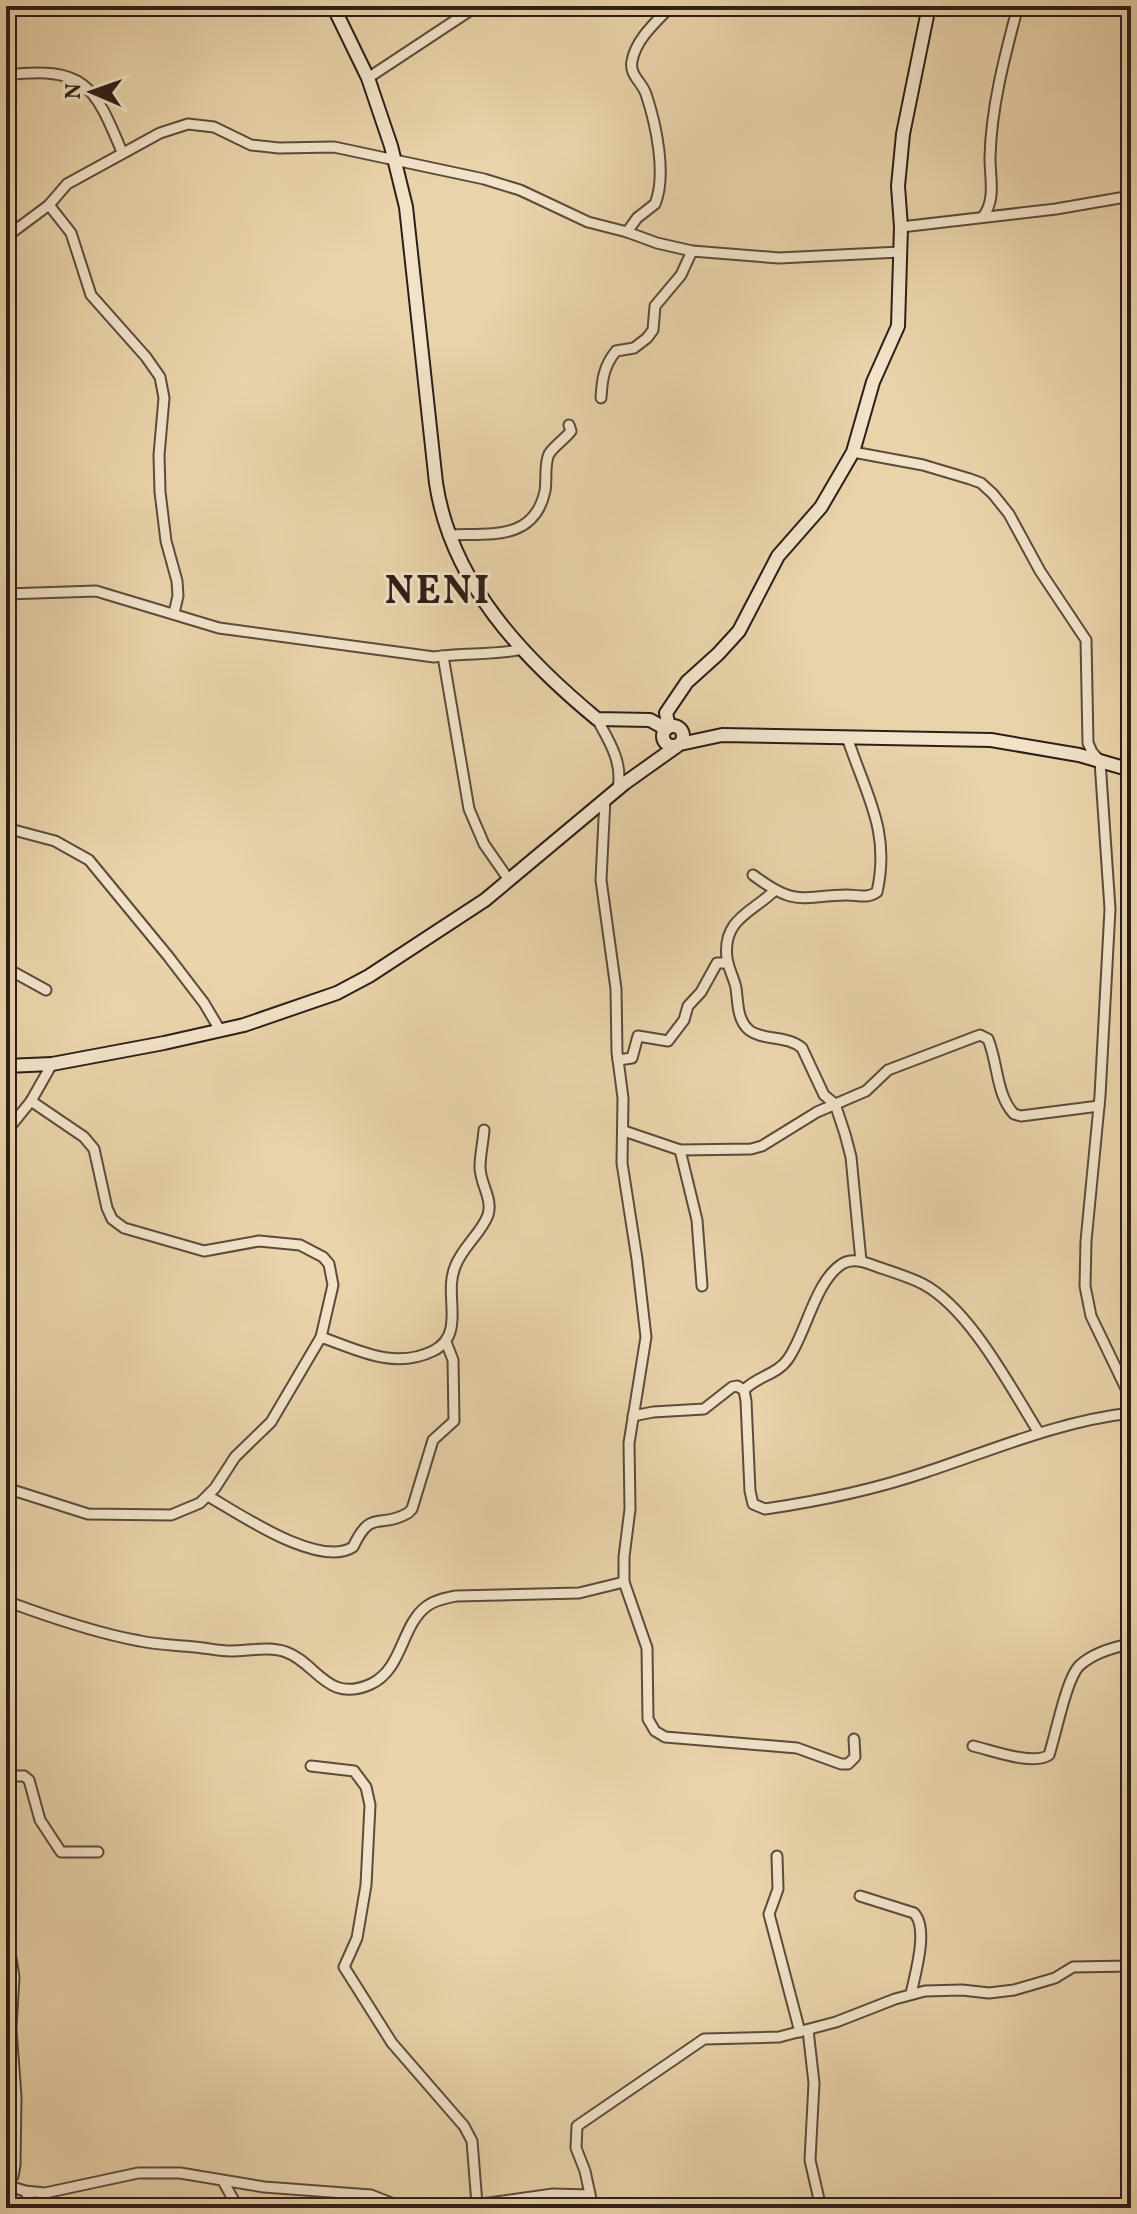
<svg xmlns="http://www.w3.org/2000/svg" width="1137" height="2214" viewBox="0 0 1137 2214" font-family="Vollkorn,serif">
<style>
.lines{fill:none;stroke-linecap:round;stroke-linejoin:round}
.street-casing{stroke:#5c4b3c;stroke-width:13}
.secondary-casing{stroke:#2d1e18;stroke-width:16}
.street{stroke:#f1e2c8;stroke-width:9}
.secondary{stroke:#f1e2c8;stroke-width:12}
.labels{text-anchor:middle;stroke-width:6;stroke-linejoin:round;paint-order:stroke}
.district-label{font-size:40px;font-weight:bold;letter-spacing:2px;fill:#2d1e18;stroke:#f1e2c8}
</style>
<rect width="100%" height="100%" fill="#e9d3aa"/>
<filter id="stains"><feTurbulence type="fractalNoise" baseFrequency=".0025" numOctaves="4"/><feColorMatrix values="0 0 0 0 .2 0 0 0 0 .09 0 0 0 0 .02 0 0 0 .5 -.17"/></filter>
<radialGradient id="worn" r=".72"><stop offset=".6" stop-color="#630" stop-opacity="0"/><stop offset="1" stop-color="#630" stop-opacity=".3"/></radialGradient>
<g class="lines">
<g class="street-casing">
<g id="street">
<path d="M 6,75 C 84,66 94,84 122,152"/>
<path d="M 368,78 L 477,6"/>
<path d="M 49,205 L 71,233 L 91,295 L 146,357 L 160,377 L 164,398 L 159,455 L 160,492 L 166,541 L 177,581 L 178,596 L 174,613"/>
<path d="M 983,217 C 996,199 990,179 990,158 C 991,107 1005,55 1018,6"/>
<path d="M 901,227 L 1056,209 L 1131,196"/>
<path d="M 627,232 L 637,218 L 655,204 C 667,175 656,124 646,94 C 642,82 629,75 632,61 C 636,39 656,22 671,6"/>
<path d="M 6,237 L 49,205 L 67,184 L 160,133 L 188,124 L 214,127 L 251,145 L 279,148 L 334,147 L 484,179 L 520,190 L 588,222 L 627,232 L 657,243 L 692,251 L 779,258 L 900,252"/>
<path d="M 601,398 C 602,379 604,366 616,351 L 634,348 L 647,338 L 653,330 L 655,306 L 681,275 L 692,251"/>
<path d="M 853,452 L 923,465 L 970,479 L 981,483 L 993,494 L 1009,514 L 1040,571 L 1086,640 L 1088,743 L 1092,752 L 1100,761 L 1110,909 L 1100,1096 L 1086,1241 L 1085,1286 L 1091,1316 L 1131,1399"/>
<path d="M 448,535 C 489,533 534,542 545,491 C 547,480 544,464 549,454 C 554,446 565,439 571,431 L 569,425"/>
<path d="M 6,594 L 96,591 L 219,628 L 434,657 C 463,652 494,656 523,649"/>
<path d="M 443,656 L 469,809 L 484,844 L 509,880"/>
<path d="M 597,719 C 609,741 623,762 618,788"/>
<path d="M 605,799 L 601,880 L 616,989 L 617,1052 L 623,1098 L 622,1163 L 637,1259 L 646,1337 L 629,1443 L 630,1509 L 624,1557 L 624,1582 L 647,1648 L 648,1719 L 655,1731 L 665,1737 L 797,1748 L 841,1764 L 848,1764 L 855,1757 L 854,1739"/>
<path d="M 6,828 L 55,841 L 89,860 L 168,956 L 204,1003 L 220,1030"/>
<path d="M 753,875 C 796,907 798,896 847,895 C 858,895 867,899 877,892 C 891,830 865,793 847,737"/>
<path d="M 774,891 C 753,912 722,919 727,958 C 728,968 734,978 736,988 C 738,1002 737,1020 749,1030 C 763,1041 787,1035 802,1048 L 824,1095 L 835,1104 L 845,1134 L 851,1157 L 861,1261"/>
<path d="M 6,968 L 46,990"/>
<path d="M 618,1060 L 632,1058 L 638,1036 L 668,1041 L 684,1020 L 688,1006 L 701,992 L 717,963 L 728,963"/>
<path d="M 624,1131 L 680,1150 L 751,1149 L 762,1146 L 817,1112 L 866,1091 L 888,1070 L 980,1035 L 988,1039 C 998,1063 996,1095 1014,1114 L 1021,1116 L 1099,1106"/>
<path d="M 6,1132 L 31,1101 L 52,1064"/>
<path d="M 680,1150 L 697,1220 L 702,1286"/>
<path d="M 321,1337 C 358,1350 394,1370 433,1351 C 443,1346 449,1339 451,1328 C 455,1308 447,1287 455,1267 C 462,1247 481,1234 488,1215 C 493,1198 480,1184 480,1167 C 480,1155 483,1143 484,1130"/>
<path d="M 744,1390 C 757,1376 777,1375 788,1359 C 806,1334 815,1281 842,1264 C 853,1257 867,1263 878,1267 C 893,1272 909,1277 923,1284 C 970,1309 1011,1388 1039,1433"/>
<path d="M 633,1416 L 653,1412 L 704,1409 L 732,1387 L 737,1386 L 744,1390 L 746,1401 L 750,1491 L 753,1504 L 765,1509 C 820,1501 873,1490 926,1472 C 993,1450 1059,1421 1131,1413"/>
<path d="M 6,1488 L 88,1514 L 171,1515 L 200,1503 L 215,1488 L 235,1457 L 271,1422 L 321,1337 L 333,1285 L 329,1264 L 323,1257 L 300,1245 L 259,1241 L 204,1251 L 124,1228 L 112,1219 L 107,1208 L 94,1149 L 84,1137 L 31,1101"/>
<path d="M 208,1496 C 238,1513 319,1569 353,1547 C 372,1507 379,1530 408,1513 L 412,1509 L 433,1440 L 454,1421 L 453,1360 L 446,1342"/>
<path d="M 6,1601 C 49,1617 95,1633 140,1641 C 158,1645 177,1645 195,1647 C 207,1648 219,1651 231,1651 C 248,1651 269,1646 286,1652 C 317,1663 327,1704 371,1684 C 403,1669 401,1625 427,1606 C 435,1600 446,1598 456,1596 L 579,1593 L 624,1582"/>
<path d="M 973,1746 C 991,1750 1033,1766 1049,1755 C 1056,1734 1066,1680 1079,1666 C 1092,1654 1114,1647 1131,1644"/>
<path d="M 311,1766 L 354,1771 L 366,1787 L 370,1805 L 366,1885 L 357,1938 L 344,1967 L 392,2043 L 464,2126 L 472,2141 L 477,2204"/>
<path d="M 6,1776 L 24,1776 L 29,1780 L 40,1820 L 61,1852 L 98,1852"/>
<path d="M 777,1856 L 778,1889 L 769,1914 L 800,2032"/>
<path d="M 860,1896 L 914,1913 C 929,1929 915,1974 911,1994"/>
<path d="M 6,1926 L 14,1977 L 11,2029 L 16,2097 L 15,2165 L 13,2176 L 6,2184"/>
<path d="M 808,2030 L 814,2083 L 810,2160 L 821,2208"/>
<path d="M 223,2181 L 238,2208"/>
<path d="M 6,2185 L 25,2191 L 45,2193 L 138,2173 L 180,2173 L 264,2187 L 371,2195 L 404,2208"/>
<path d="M 25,2191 L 35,2208"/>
<path d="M 452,2208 L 553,2194 L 589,2195"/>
<path d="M 593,2208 L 585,2171 L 576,2148 L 577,2126 L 704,2039 L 779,2037 L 836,2022 L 895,1999 L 925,1991 L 962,1990 L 989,1993 L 1014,1990 L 1055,1978 L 1073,1967 L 1131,1966"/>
</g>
</g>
<g class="secondary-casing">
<g id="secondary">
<path d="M 333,6 L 368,78 L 391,146 L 406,207 L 436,483 C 451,582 522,657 597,719 L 650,720 L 666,729"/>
<circle cx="673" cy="736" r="10"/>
<path d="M 669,727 L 666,713 L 687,682 L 718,654 L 739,631 L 778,556 L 821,507 L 853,452 L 873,382 L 898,326 L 901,227 L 898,186 L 903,134 L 929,6"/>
<path d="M 680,744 L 722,735 L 991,740 L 1079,755 L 1131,770"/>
<path d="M 6,1066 L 52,1064 L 164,1043 L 244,1025 L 337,993 L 369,976 L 485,900 L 625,783 L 677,746"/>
</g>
</g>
<use href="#street" class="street"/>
<use href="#secondary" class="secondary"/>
</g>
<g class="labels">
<g class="district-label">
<text x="438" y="603">NENI</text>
</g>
</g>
<rect width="1137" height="2214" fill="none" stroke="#e9d3aa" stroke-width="32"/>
<rect x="8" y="8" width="1121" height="2198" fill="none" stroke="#2d1e18" stroke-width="4"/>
<rect x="16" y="16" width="1105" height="2182" fill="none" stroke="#2d1e18" stroke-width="2"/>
<g transform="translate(92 92) rotate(272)" stroke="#f1e2c8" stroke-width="6" paint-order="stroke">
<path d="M0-6L14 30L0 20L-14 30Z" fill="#2d1e18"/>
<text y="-12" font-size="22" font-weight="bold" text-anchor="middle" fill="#2d1e18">N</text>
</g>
<rect width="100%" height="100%" filter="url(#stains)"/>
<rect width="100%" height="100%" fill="url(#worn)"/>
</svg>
